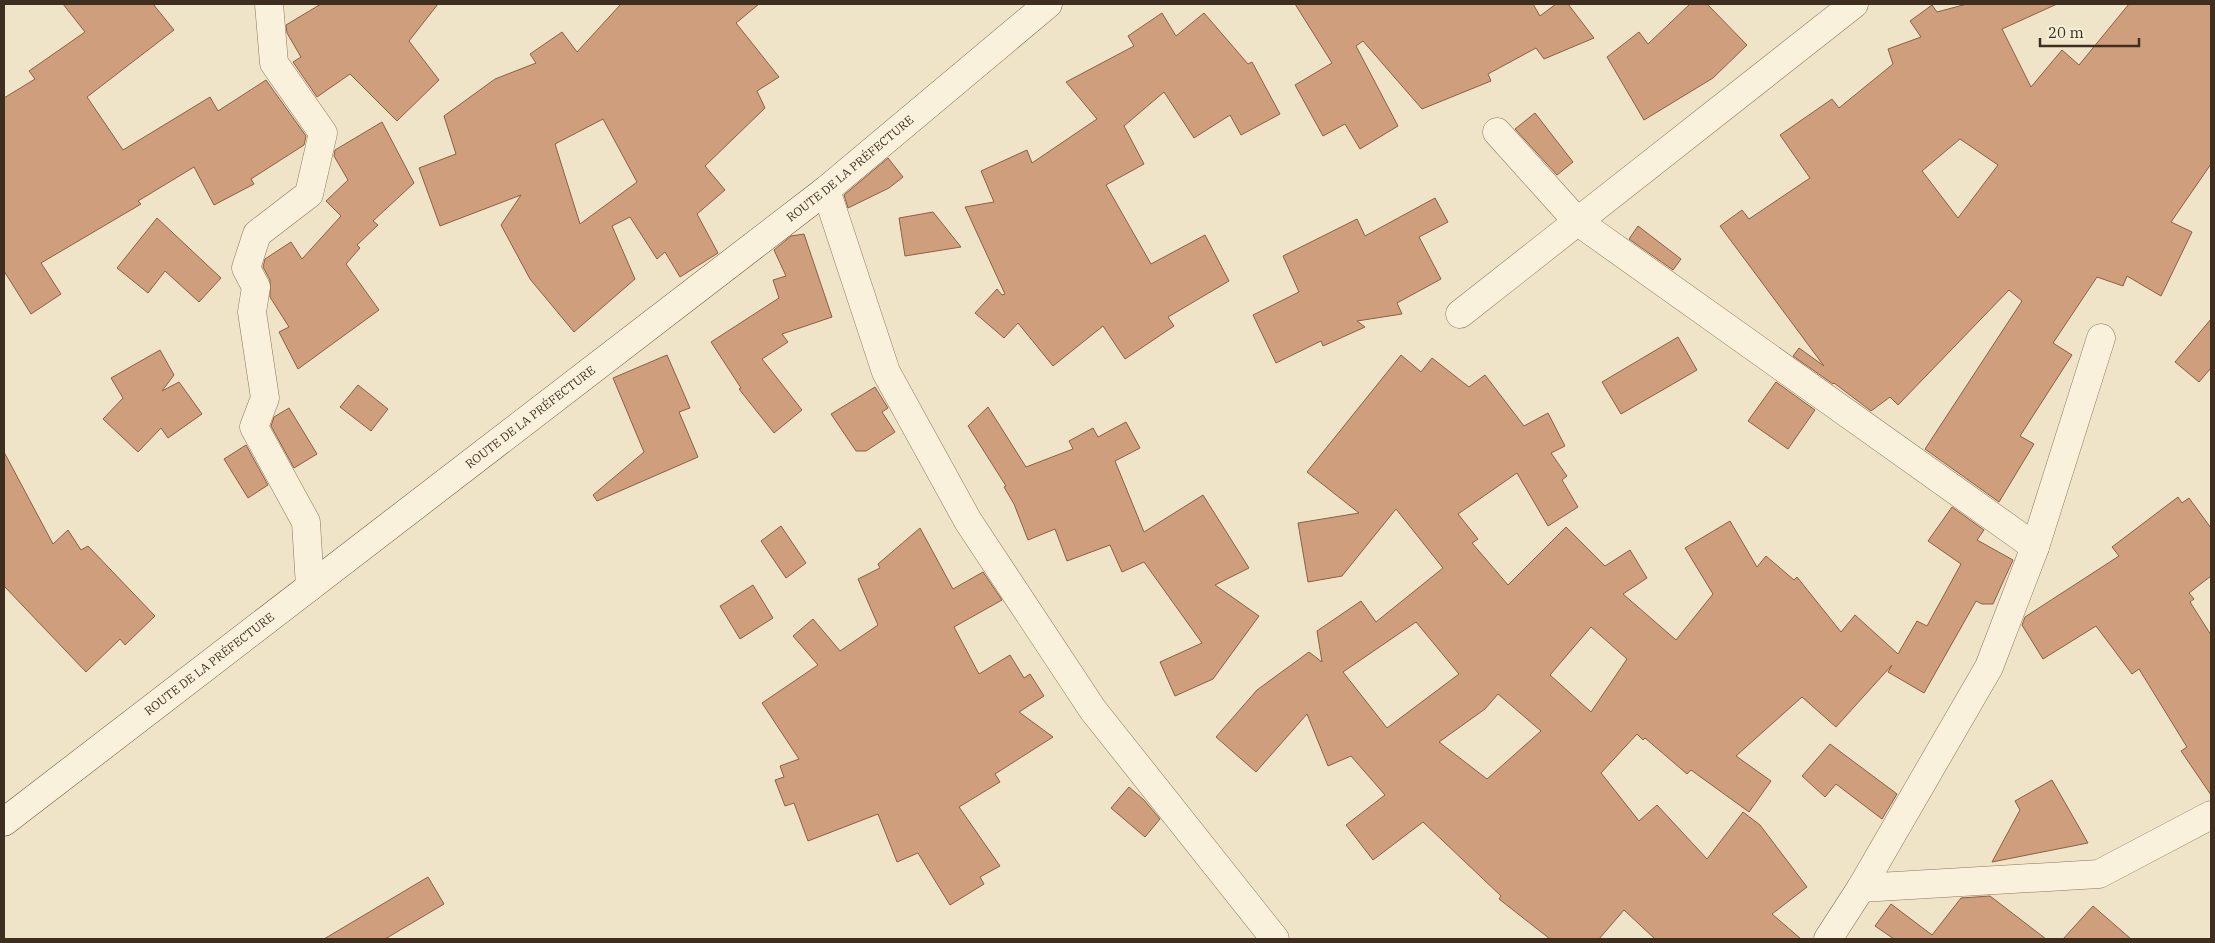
<svg xmlns="http://www.w3.org/2000/svg" width="2215" height="943" viewBox="0 0 2215 943" font-family="'IBM Plex Serif',serif">
<style>
.building{fill:#cf9f7d;stroke:#8d5f41;fill-rule:evenodd}
.lines{fill:none;stroke-linecap:round;stroke-linejoin:round}
.street-casing{stroke:#8d765c;stroke-width:29}
.secondary-casing{stroke:#6f573f;stroke-width:29}
.street{stroke:#faf1dc;stroke-width:28}
.secondary{stroke:#faf1dc;stroke-width:28}
.labels{text-anchor:middle;stroke-width:4.5;stroke-linejoin:round;paint-order:stroke}
.street-label{font-size:12px;fill:#3d2e20;stroke:#f7eed8}
</style>
<rect width="100%" height="100%" fill="#f0e4c8"/>
<g class="building">
<path d="M 63,4 L 153,4 L 174,30 L 87,97 L 123,150 L 210,97 L 218,111 L 266,80 L 306,136 L 304,145 L 251,179 L 254,184 L 214,205 L 194,167 L 138,201 L 141,204 L 41,263 L 61,294 L 31,314 L 4,271 L 4,98 L 35,79 L 29,71 L 85,32 Z"/>
<path d="M 321,4 L 438,4 L 409,41 L 439,80 L 397,121 L 350,74 L 317,97 L 293,62 L 301,57 L 287,33 L 286,25 Z"/>
<path d="M 621,4 L 759,4 L 736,23 L 779,77 L 757,91 L 765,108 L 705,166 L 725,190 L 697,214 L 718,253 L 680,277 L 665,252 L 657,259 L 630,217 L 612,226 L 635,279 L 574,332 L 530,279 L 501,225 L 521,195 L 440,226 L 419,168 L 456,154 L 444,116 L 495,79 L 536,63 L 530,54 L 562,32 L 577,52 ZM 603,119 L 637,182 L 580,224 L 555,144 Z"/>
<path d="M 1295,4 L 1533,4 L 1540,16 L 1556,4 L 1568,4 L 1594,38 L 1544,59 L 1536,48 L 1488,74 L 1491,81 L 1422,109 L 1363,41 L 1356,46 L 1398,126 L 1360,149 L 1345,124 L 1323,136 L 1295,85 L 1332,63 Z"/>
<path d="M 1690,4 L 1707,4 L 1747,45 L 1713,78 L 1644,120 L 1607,57 L 1639,32 L 1648,44 Z"/>
<path d="M 1967,4 L 2057,4 L 2002,29 L 2031,87 L 2062,50 L 2079,65 L 2129,4 L 2211,4 L 2211,164 L 2171,222 L 2192,232 L 2161,296 L 2127,276 L 2123,286 L 2097,277 L 2053,343 L 2072,355 L 2020,436 L 2034,444 L 1999,502 L 1925,449 L 2022,301 L 2009,290 L 1898,405 L 1890,397 L 1871,411 L 1834,383 L 1833,384 L 1793,356 L 1799,348 L 1824,366 L 1720,226 L 1742,210 L 1749,219 L 1810,178 L 1780,135 L 1832,99 L 1839,108 L 1893,64 L 1888,49 L 1921,37 L 1910,21 L 1932,5 L 1937,12 ZM 1960,139 L 1998,165 L 1958,218 L 1922,171 Z"/>
<path d="M 1162,13 L 1176,36 L 1204,13 L 1248,64 L 1252,62 L 1280,114 L 1241,135 L 1230,115 L 1194,138 L 1164,92 L 1124,126 L 1144,164 L 1106,185 L 1151,264 L 1205,235 L 1229,281 L 1168,317 L 1174,326 L 1125,359 L 1103,326 L 1053,366 L 1018,323 L 1004,338 L 975,313 L 997,289 L 1002,295 L 1005,294 L 965,207 L 994,202 L 981,171 L 1027,150 L 1032,163 L 1097,119 L 1066,82 L 1134,46 L 1128,36 Z"/>
<path d="M 1535,113 L 1573,162 L 1557,175 L 1515,129 Z"/>
<path d="M 382,122 L 414,183 L 373,221 L 378,225 L 357,245 L 360,248 L 346,264 L 379,310 L 298,369 L 279,332 L 289,327 L 270,297 L 270,280 L 263,267 L 265,259 L 291,242 L 302,259 L 341,216 L 326,201 L 348,180 L 334,156 L 335,150 Z"/>
<path d="M 888,158 L 903,177 L 889,188 L 848,208 L 844,195 Z"/>
<path d="M 1435,198 L 1448,222 L 1419,237 L 1441,279 L 1397,303 L 1402,314 L 1357,321 L 1365,327 L 1323,346 L 1321,341 L 1276,363 L 1253,315 L 1299,292 L 1283,256 L 1357,219 L 1365,236 Z"/>
<path d="M 933,212 L 961,247 L 905,256 L 899,218 Z"/>
<path d="M 157,218 L 221,278 L 199,302 L 165,271 L 148,293 L 117,268 Z"/>
<path d="M 1638,226 L 1681,259 L 1673,270 L 1629,239 Z"/>
<path d="M 804,234 L 832,317 L 782,334 L 788,342 L 762,359 L 802,410 L 774,433 L 739,389 L 741,388 L 711,342 L 779,298 L 773,280 L 786,276 L 774,250 L 791,236 Z"/>
<path d="M 2211,319 L 2211,368 L 2199,382 L 2175,362 Z"/>
<path d="M 1678,337 L 1697,370 L 1621,414 L 1602,382 Z"/>
<path d="M 160,350 L 174,375 L 162,391 L 179,382 L 202,414 L 168,438 L 161,428 L 138,452 L 103,419 L 123,398 L 111,378 Z"/>
<path d="M 667,355 L 690,408 L 679,412 L 698,457 L 597,501 L 593,495 L 644,452 L 613,378 Z"/>
<path d="M 1401,355 L 1421,372 L 1432,358 L 1469,387 L 1485,375 L 1524,426 L 1548,413 L 1565,446 L 1551,453 L 1567,476 L 1562,480 L 1578,507 L 1548,526 L 1517,473 L 1458,514 L 1478,539 L 1472,543 L 1508,585 L 1566,527 L 1605,566 L 1630,550 L 1647,578 L 1623,594 L 1676,640 L 1713,594 L 1685,548 L 1730,521 L 1757,567 L 1766,556 L 1794,580 L 1797,577 L 1841,632 L 1855,615 L 1898,654 L 1917,621 L 1927,626 L 1961,564 L 1928,541 L 1952,507 L 1984,530 L 1977,540 L 2013,560 L 1993,604 L 1982,604 L 1976,601 L 1924,693 L 1888,672 L 1892,665 L 1836,727 L 1802,697 L 1736,756 L 1771,781 L 1749,812 L 1691,770 L 1687,774 L 1645,738 L 1643,740 L 1637,734 L 1601,773 L 1639,821 L 1657,805 L 1707,859 L 1743,812 L 1760,825 L 1807,887 L 1772,914 L 1801,939 L 1655,939 L 1624,910 L 1599,939 L 1550,939 L 1499,899 L 1501,896 L 1423,822 L 1373,860 L 1346,825 L 1385,795 L 1351,756 L 1328,766 L 1307,714 L 1256,772 L 1216,737 L 1257,690 L 1309,652 L 1322,662 L 1317,631 L 1361,601 L 1376,622 L 1443,568 L 1396,509 L 1342,576 L 1308,582 L 1298,523 L 1359,513 L 1307,472 ZM 1416,622 L 1459,674 L 1387,728 L 1343,672 ZM 1591,627 L 1627,659 L 1591,712 L 1550,675 ZM 1498,694 L 1541,731 L 1487,779 L 1439,742 L 1485,709 Z"/>
<path d="M 1776,382 L 1815,410 L 1788,449 L 1748,421 Z"/>
<path d="M 358,385 L 388,409 L 371,431 L 340,407 Z"/>
<path d="M 875,387 L 888,408 L 882,412 L 895,432 L 866,451 L 856,451 L 831,414 Z"/>
<path d="M 988,407 L 1026,467 L 1073,449 L 1069,441 L 1093,428 L 1098,437 L 1126,422 L 1140,448 L 1115,461 L 1144,532 L 1203,495 L 1249,568 L 1215,585 L 1259,616 L 1213,679 L 1175,696 L 1160,662 L 1202,643 L 1144,562 L 1122,572 L 1110,545 L 1067,561 L 1055,529 L 1028,540 L 1014,504 L 1004,487 L 1006,486 L 968,426 Z"/>
<path d="M 289,408 L 317,454 L 294,468 L 271,426 L 274,417 Z"/>
<path d="M 246,445 L 268,485 L 248,498 L 224,459 Z"/>
<path d="M 4,452 L 53,544 L 68,530 L 81,550 L 88,546 L 155,616 L 125,645 L 120,639 L 86,672 L 4,586 Z"/>
<path d="M 2178,497 L 2182,503 L 2189,498 L 2211,528 L 2211,576 L 2189,593 L 2194,599 L 2190,602 L 2211,635 L 2211,795 L 2181,751 L 2187,747 L 2139,669 L 2132,674 L 2096,626 L 2043,659 L 2022,625 L 2025,617 L 2119,556 L 2112,547 Z"/>
<path d="M 781,526 L 806,563 L 786,578 L 761,541 Z"/>
<path d="M 920,528 L 953,589 L 983,572 L 1002,600 L 954,627 L 979,674 L 1010,655 L 1024,678 L 1030,674 L 1044,696 L 1019,712 L 1053,737 L 995,774 L 1000,782 L 959,807 L 1000,866 L 980,877 L 984,884 L 950,905 L 918,853 L 897,862 L 878,814 L 808,841 L 794,803 L 785,806 L 775,780 L 784,777 L 780,766 L 799,759 L 762,703 L 818,665 L 793,636 L 813,619 L 840,651 L 878,625 L 858,579 L 880,568 L 878,564 Z"/>
<path d="M 753,585 L 773,618 L 740,639 L 720,606 Z"/>
<path d="M 1830,744 L 1897,794 L 1882,819 L 1836,784 L 1825,797 L 1802,776 Z"/>
<path d="M 2052,780 L 2088,843 L 1992,862 L 2020,810 L 2015,801 Z"/>
<path d="M 1129,787 L 1144,800 L 1160,819 L 1145,837 L 1111,808 Z"/>
<path d="M 428,877 L 444,904 L 385,939 L 324,939 Z"/>
<path d="M 1990,896 L 2046,939 L 1894,939 L 1875,926 L 1891,904 L 1932,935 L 1961,898 Z"/>
<path d="M 2093,906 L 2131,939 L 2063,939 Z"/>
</g>
<g class="lines">
<g class="street-casing">
<g id="street">
<path d="M 269,4 L 274,63 L 323,133 L 309,194 L 257,234 L 246,268 L 256,287 L 252,312 L 265,398 L 254,427 L 306,522 L 310,587"/>
<path d="M 1497,132 L 1577,221 L 2035,547"/>
<path d="M 826,190 L 886,372 L 968,521 L 1093,710 L 1275,939"/>
<path d="M 1460,314 L 1854,4"/>
<path d="M 1861,888 L 2099,874 L 2211,815"/>
<path d="M 1828,939 L 1861,888 L 1989,667 L 2035,547 L 2101,338"/>
</g>
</g>
<g class="secondary-casing">
<g id="secondary">
<path id="s1" d="M 4,822 L 826,190 L 1048,4"/>
</g>
</g>
<use href="#street" class="street"/>
<use href="#secondary" class="secondary"/>
</g>
<g class="labels">
<g class="street-label">
<text dy="4" stroke="none"><textPath href="#s1" startOffset="1069">ROUTE DE LA PRÉFECTURE</textPath></text>
<text dy="4" stroke="none"><textPath href="#s1" startOffset="664">ROUTE DE LA PRÉFECTURE</textPath></text>
<text dy="4" stroke="none"><textPath href="#s1" startOffset="259">ROUTE DE LA PRÉFECTURE</textPath></text>
</g>
</g>
<rect width="2215" height="943" fill="none" stroke="#3d2e20" stroke-width="10"/>
<path d="M2040 38v8h99v-8" fill="none" stroke="#3d2e20" stroke-width="2.5"/>
<text x="2048" y="38" font-size="15" fill="#3d2e20" stroke="#f7eed8" stroke-width="4" paint-order="stroke">20 m</text>
</svg>
